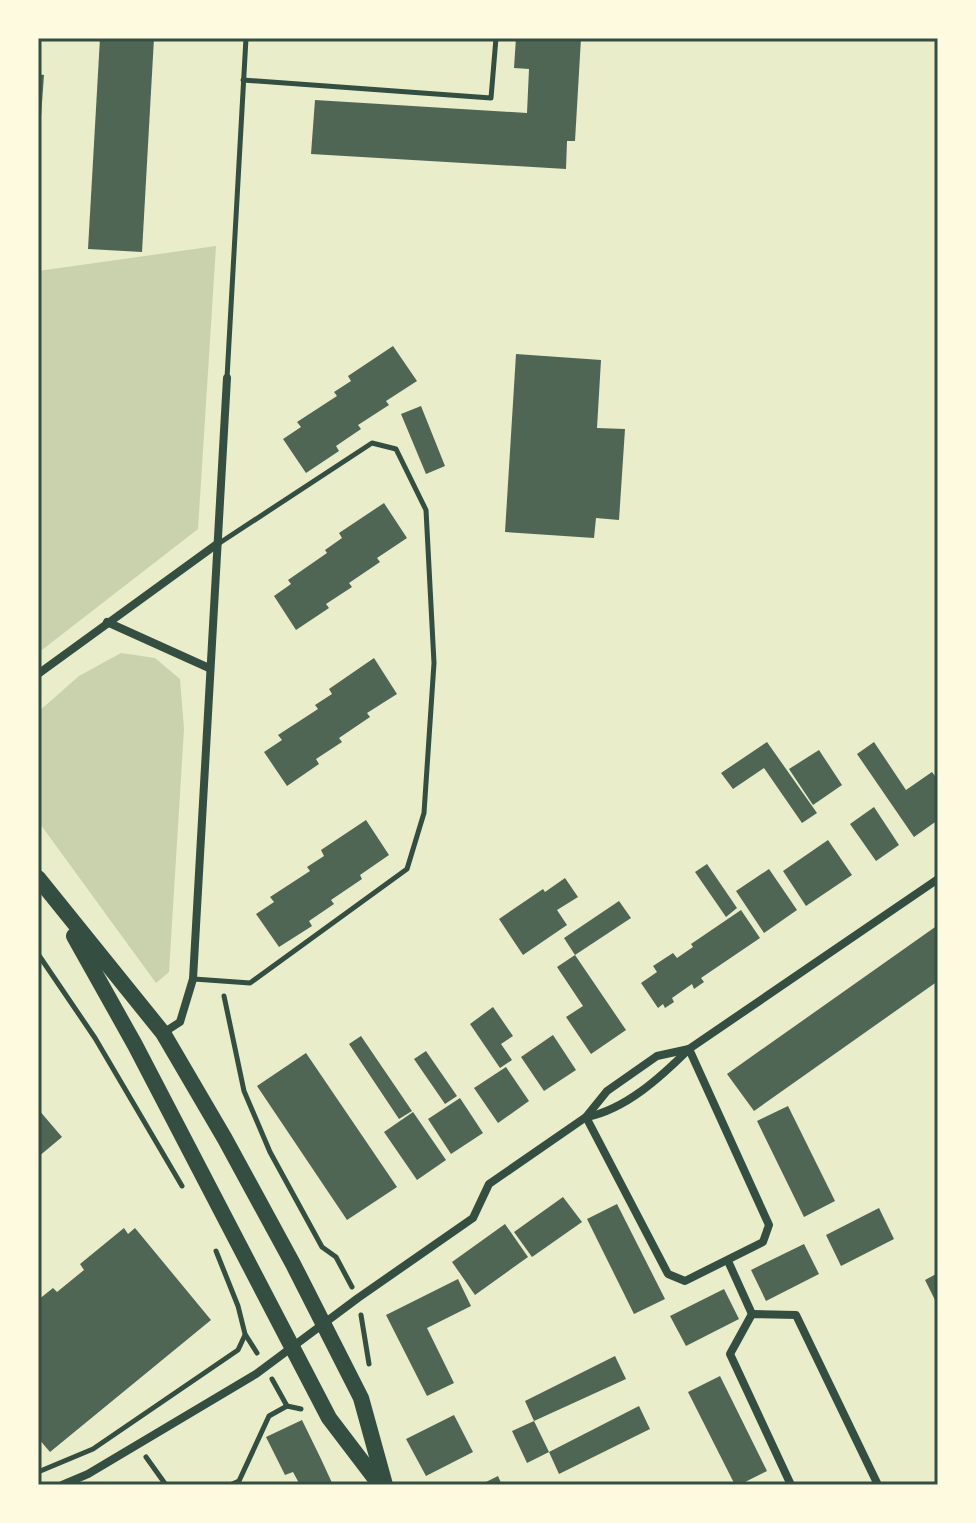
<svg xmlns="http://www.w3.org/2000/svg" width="976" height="1523" viewBox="0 0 976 1523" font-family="'Varela Round',sans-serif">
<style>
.green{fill:#cad2ad}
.building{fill:#4f6655}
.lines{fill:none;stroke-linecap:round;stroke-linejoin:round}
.path{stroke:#344e41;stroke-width:5}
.service{stroke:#344e41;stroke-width:5}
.minor{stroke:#344e41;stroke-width:8}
.secondary{stroke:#344e41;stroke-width:16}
.neatline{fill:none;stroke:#344e41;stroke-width:3}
</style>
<rect width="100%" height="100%" fill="#e9edc9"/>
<g class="green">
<path d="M 216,246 L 198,529 L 38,653 L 38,271 Z"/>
<path d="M 121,653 L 155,658 L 180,679 L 184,729 L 169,972 L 156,983 L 38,821 L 38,712 L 79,676 Z"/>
</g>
<g class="building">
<path d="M 100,38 L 154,38 L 142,252 L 88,249 Z"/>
<path d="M 516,38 L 581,38 L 575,141 L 567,141 L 566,169 L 311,154 L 315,100 L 527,113 L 529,69 L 514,68 Z"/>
<path d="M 38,74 L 44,75 L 40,131 L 38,131 Z"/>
<path d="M 393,346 L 417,381 L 386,401 L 389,405 L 358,425 L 361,429 L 336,446 L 339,451 L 306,473 L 283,439 L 301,427 L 297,422 L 337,396 L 334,392 L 351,381 L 348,376 Z"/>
<path d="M 516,354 L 601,360 L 597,428 L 625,429 L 619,520 L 596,518 L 594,538 L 505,532 Z"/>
<path d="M 421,406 L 445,466 L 426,474 L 401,414 Z"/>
<path d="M 384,503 L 407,538 L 377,558 L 380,562 L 349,583 L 352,587 L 326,604 L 329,608 L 296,630 L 274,596 L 291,584 L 288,580 L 327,553 L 325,550 L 342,538 L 339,533 Z"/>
<path d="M 374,658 L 397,694 L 367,713 L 370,717 L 339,738 L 342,742 L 316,759 L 319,764 L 287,786 L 264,752 L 282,740 L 278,735 L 318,709 L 315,705 L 332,694 L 329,689 Z"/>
<path d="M 767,742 L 817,813 L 802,823 L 764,768 L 733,789 L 721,773 Z"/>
<path d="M 874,742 L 906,790 L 932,772 L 938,780 L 938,820 L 914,837 L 857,754 Z"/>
<path d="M 819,750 L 842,785 L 813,805 L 789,769 Z"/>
<path d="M 874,807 L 899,845 L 876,861 L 850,824 Z"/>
<path d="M 366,820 L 389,855 L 360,875 L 362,879 L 331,900 L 334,904 L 309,921 L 312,926 L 279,947 L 256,914 L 274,902 L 270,897 L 310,871 L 307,867 L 324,856 L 321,850 Z"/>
<path d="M 828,840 L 852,875 L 806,906 L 783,871 Z"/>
<path d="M 707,864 L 737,908 L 726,917 L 695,872 Z"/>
<path d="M 769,869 L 797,910 L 764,933 L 736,891 Z"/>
<path d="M 565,878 L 578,897 L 557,910 L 567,925 L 523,955 L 499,919 L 543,889 L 545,892 Z"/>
<path d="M 619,901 L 631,918 L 575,955 L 564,938 Z"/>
<path d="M 741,910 L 760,938 L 701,978 L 704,982 L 694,989 L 692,984 L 672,998 L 674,1002 L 665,1008 L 663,1004 L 658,1008 L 641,983 L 657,972 L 653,966 L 673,953 L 677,958 L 693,947 L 691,944 Z"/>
<path d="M 938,925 L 938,981 L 754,1111 L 727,1074 Z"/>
<path d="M 575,955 L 626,1030 L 591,1054 L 566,1017 L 583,1006 L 557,967 Z"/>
<path d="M 493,1007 L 513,1036 L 501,1044 L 512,1060 L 500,1068 L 470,1024 Z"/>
<path d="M 553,1035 L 576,1070 L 544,1091 L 521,1057 Z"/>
<path d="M 361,1036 L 412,1111 L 399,1119 L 349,1044 Z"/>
<path d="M 426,1051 L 457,1096 L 445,1104 L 414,1059 Z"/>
<path d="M 306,1053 L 397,1187 L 347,1220 L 257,1086 Z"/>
<path d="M 506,1067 L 529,1101 L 498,1123 L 474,1088 Z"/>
<path d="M 460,1098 L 483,1133 L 451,1154 L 428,1119 Z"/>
<path d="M 788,1106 L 835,1201 L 804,1217 L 757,1121 Z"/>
<path d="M 38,1109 L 62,1137 L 38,1157 Z"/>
<path d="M 413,1112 L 446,1160 L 417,1180 L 384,1132 Z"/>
<path d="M 563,1197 L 582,1222 L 532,1257 L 514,1232 Z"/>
<path d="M 617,1204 L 665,1299 L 634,1314 L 587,1219 Z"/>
<path d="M 879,1208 L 894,1239 L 841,1266 L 826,1235 Z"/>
<path d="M 505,1224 L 528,1257 L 475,1295 L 452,1262 Z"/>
<path d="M 124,1228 L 128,1234 L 135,1228 L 211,1320 L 50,1452 L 38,1438 L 38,1300 L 53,1288 L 57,1292 L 84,1270 L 80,1264 Z"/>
<path d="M 804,1244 L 819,1274 L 766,1301 L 751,1270 Z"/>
<path d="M 938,1273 L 938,1306 L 925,1280 Z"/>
<path d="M 458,1279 L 471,1306 L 427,1328 L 454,1383 L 427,1396 L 386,1315 Z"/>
<path d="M 724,1289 L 739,1319 L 686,1346 L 670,1316 Z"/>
<path d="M 615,1356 L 626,1379 L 534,1421 L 525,1401 Z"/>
<path d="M 720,1376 L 767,1471 L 739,1485 L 735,1485 L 688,1392 Z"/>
<path d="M 639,1406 L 650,1429 L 559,1474 L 549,1452 L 527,1463 L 512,1431 L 534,1421 L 549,1452 Z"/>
<path d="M 454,1415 L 473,1452 L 426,1476 L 406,1439 Z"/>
<path d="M 302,1420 L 321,1459 L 333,1485 L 300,1485 L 293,1472 L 285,1475 L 266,1437 Z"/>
<path d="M 498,1476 L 502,1485 L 480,1485 Z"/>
</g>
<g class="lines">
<g class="path">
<path d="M 38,954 L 95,1038 L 182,1186"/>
<path d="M 224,996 L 244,1091 L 270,1152 L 322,1247 L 336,1257 L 352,1287"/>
<path d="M 216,1251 L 238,1306 L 245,1334 L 257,1353"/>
<path d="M 361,1315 L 369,1364"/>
<path d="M 272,1379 L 287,1406"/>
<path d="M 146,1457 L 166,1485"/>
<path d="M 38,1472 L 93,1449 L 238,1350 L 245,1335"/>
<path d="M 230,1485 L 239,1481 L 269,1416 L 287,1406 L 301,1409"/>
</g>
<g class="service">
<path d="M 243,80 L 491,98 L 496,38"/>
<path d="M 227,378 L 246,38"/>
<path d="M 194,979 L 250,983 L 407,869 L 424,813 L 434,663 L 426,510 L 396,449 L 372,443 L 218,544"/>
</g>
<g class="minor">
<path d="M 107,622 L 209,668"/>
<path d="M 38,674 L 217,544"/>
<path d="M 163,1033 L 180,1022 L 193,979 L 227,378"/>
<path d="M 586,1117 L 668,1274 L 685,1281 L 763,1242 L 769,1225 L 689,1049"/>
<path d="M 587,1117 C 626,1109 661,1077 689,1049 L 938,879"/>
<path d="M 728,1261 L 752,1314"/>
<path d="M 62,1485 L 88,1474 L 256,1374 L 358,1298 L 473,1218 L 489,1184 L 586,1117 L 607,1091 L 657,1056 L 689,1049"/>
<path d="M 791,1485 L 730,1354 L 752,1314 L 796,1315 L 878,1485"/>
</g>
<g class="secondary">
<path d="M 38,878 L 163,1033 L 225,1139 L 293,1264 L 361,1398 L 385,1485"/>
<path d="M 74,936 L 135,1045 L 329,1418 L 380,1485"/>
</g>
</g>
<rect width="976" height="1523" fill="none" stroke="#fefae0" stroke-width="80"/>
<rect x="40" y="40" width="896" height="1443" class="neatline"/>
</svg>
